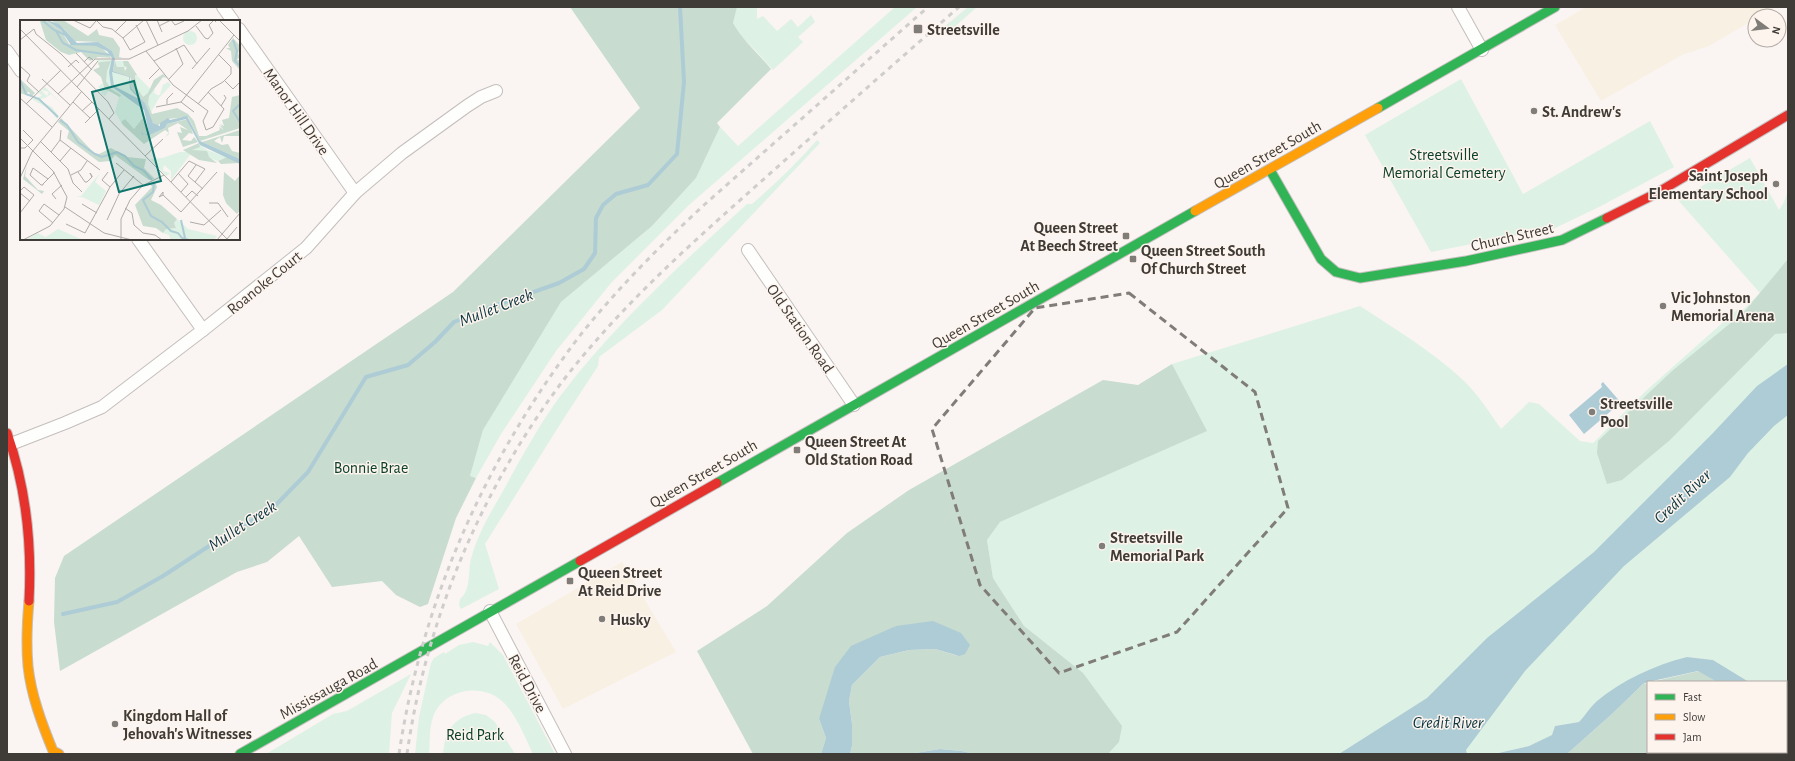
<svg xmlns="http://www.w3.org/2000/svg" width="1795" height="761" viewBox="0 0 1795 761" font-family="'Alegreya Sans',sans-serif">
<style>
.commercial{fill:#f8f0e3}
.green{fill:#ddf1e4}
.forest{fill:#c8dccf}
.water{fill:#aeccd5}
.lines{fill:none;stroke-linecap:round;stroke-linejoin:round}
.stream{stroke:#aeccd5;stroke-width:4}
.street-casing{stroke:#c4bfbd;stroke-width:14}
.fast-casing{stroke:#c4bfbd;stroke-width:11}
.slow-casing{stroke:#c4bfbd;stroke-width:11}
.jam-casing{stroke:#c4bfbd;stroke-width:11}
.street{stroke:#fefefd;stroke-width:12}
.fast{stroke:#30b455;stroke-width:9}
.slow{stroke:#ff9f0a;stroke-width:9}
.jam{stroke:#e5322d;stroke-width:9}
.rail{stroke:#d0cecd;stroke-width:3;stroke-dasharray:5 5;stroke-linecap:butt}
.marked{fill:none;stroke:#807c78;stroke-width:3;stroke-dasharray:8 5;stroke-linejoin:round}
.poi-dot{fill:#807c78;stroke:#fef4ee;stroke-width:1.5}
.labels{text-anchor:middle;stroke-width:3;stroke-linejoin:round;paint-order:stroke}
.poi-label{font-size:16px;font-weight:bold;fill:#3f3b37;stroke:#fef4ee;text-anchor:start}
.street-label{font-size:16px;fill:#3f3b37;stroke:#fef4ee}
.park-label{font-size:16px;fill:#0b402b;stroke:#fef4ee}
.water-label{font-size:17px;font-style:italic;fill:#0a3540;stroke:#fef4ee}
.inset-river{fill:none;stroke:#aeccd5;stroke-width:2}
.inset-road{fill:none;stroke:#afaba7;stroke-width:1}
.view{fill:#0f766e;fill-opacity:0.15;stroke:#0f766e;stroke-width:2}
.inset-edge{fill:none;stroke:#3f3b37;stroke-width:2}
</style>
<rect width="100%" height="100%" fill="#faf5f2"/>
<g class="commercial">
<path d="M 1586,7 L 1776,7 L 1761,16 L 1755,16 L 1755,19 L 1709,46 L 1682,55 L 1601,101 L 1555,25 Z"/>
<path d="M 622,562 L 676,652 L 563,709 L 516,624 Z"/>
</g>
<g class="green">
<path d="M 737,7 L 757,7 L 757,19 L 763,16 L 777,31 L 791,19 L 798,27 L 811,15 L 815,22 L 798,37 L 803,42 L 773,70 L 756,51 L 741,36 L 733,23 Z"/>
<path d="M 895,7 L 917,7 L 689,205 L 611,283 L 556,351 L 501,434 L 476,478 L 470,476 L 483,430 L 561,302 L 652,226 L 696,178 L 720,127 L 738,146 Z"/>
<path d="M 968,7 L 977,7 L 944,36 L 943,33 L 944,27 Z"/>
<path d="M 1461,79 L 1523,194 L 1650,121 L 1674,167 L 1599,207 L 1555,228 L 1431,252 L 1365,135 Z"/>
<path d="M 817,140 L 820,143 L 662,310 L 599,357 L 598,366 L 564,418 L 485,544 L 499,589 L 461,609 L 459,605 L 460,599 C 471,591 468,571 471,559 C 477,535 491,512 503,491 C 521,458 539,425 561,395 C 615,324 681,264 747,204 L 752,204 C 775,184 797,163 817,140 Z"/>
<path d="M 1750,158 L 1779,210 L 1784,202 L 1788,191 L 1788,697 L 1786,697 L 1786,682 L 1749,682 L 1713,660 L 1687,657 L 1596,702 L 1579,722 L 1555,726 L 1553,735 L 1529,746 L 1494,754 L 1467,754 L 1466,751 L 1443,754 L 1108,754 L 1119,742 L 1033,634 L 1024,626 L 993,578 L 987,540 L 1000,522 L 1206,431 L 1172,364 L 1360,306 C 1395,329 1432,351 1463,380 C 1478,394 1489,412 1501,429 L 1529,402 L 1539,404 L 1580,441 L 1593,443 L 1647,390 L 1738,309 L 1744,309 L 1760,293 L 1678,200 Z"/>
<path d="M 473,642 L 488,646 L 490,642 L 503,655 L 555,754 L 533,754 C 525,737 517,716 504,703 C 484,682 443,688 433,717 C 429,728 430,743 429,754 L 415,754 L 419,717 L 431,663 L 434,658 L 444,652 L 445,654 L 459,645 Z"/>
<path d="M 411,674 L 392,713 L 389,754 L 266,754 L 333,714 L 347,711 Z"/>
<path d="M 475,713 L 486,715 L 495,722 L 515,754 L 443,754 C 445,731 452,719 475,713 Z"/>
</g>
<g class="forest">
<path d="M 570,7 L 737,7 L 733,23 C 743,41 759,54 771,69 L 717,123 L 720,127 L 696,178 L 652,226 L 561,302 L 483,430 L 470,476 L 476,478 L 456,518 L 428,604 L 420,607 L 396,595 L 382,581 L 332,587 L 299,536 L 267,562 L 237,572 L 60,671 L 54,622 L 55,578 L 64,556 L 453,292 L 640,108 Z"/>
<path d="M 1788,259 L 1788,333 L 1775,334 L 1670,440 L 1622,480 L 1607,484 L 1597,453 L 1598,441 L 1672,371 L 1744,312 Z"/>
<path d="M 1172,364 L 1207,431 L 1000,522 L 987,540 L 993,578 L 1024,626 L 1083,673 L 1122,726 L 1119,742 L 1108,754 L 974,754 L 962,751 L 940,749 L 909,754 L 850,754 L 852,746 L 852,724 L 849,701 L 852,685 L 880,657 L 909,650 L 935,649 L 958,656 L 896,626 L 819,719 L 826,738 L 821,754 L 753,754 L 697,651 L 767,606 L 847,533 L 909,490 L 1103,380 L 1138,385 Z"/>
<path d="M 1699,671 L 1717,682 L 1651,682 Z"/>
<path d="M 1648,683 L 1648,752 L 1786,752 L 1786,720 L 1788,720 L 1788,754 L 1567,754 L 1612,714 L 1643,684 Z"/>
</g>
<g class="water">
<path d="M 1788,364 L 1788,415 L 1774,426 L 1748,453 L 1730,477 L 1624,566 L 1525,671 L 1466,750 L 1467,754 L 1339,754 L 1427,698 L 1487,638 L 1594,552 L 1712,434 L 1757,386 Z"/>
<path d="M 1603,382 L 1623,405 L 1620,407 L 1618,405 L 1584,434 L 1569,415 L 1602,387 L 1601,384 Z"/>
<path d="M 933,621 L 961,633 L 970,645 L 965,654 L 959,656 L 935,649 L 909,650 L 880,657 L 852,685 L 849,701 L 852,724 L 852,746 L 850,754 L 821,754 L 826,738 L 819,719 L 835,667 L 851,646 L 896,626 Z"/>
<path d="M 1687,657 L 1713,660 L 1749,682 L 1717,682 L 1698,671 L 1648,682 L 1643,684 L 1612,714 L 1567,754 L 1494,754 L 1529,746 L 1552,735 L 1555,726 L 1579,722 C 1585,716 1590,707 1597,701 C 1622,680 1655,665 1687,657 Z"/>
<path d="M 940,749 L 962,751 L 974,754 L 909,754 Z"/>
</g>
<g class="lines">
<path class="stream" d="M 63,614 L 117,602 L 163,576 L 226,535 L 270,511 L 308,472 L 366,377 L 408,365 L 435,342 L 454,322 L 491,307 L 559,283 L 584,269 L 595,253 L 596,218 L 603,205 L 616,194 L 648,185 L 677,154 L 684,82 L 680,7"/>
<g class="street-casing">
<g id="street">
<path d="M 223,7 L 233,21"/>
<path d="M 1458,7 L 1482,50"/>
<path d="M 239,29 L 355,193"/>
<path d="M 7,51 L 21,71"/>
<path d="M 138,239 L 203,330"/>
<path d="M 748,250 L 854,405"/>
<path d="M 11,444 L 65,423 L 102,407 L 203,330 L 306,248 L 355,193 L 402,153 L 467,106 L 481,97 L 496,91"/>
<path d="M 490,611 L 565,754"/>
</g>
</g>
<g class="fast-casing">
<g id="fast">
<path d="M 1378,108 L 1555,7"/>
<path d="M 1270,170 L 1321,259 L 1336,272 L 1360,278 L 1466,261 L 1562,240 L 1607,218"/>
<path d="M 717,483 L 1195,211"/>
<path d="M 240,754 L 580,561"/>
</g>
</g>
<g class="slow-casing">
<g id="slow">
<path d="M 1195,211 L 1378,108"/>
<path d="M 29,601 C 27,623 26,644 28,666 C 31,695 42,724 53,751 L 59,754"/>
</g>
</g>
<g class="jam-casing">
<g id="jam">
<path d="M 1607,218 L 1657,193 L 1788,115"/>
<path d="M 7,433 C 26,487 32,544 29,601"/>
<path d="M 580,561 L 717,483"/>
</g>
</g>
<use href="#street" class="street"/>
<use href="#fast" class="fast"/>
<use href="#slow" class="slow"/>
<use href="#jam" class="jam"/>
<g class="rail">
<path d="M 399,754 C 422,600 487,456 582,333 C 619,287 661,245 704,205 L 928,7"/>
<path d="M 407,754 C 426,620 481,490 562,382 C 621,305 693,242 765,178 C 829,121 894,64 959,7"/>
</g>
</g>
<path class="marked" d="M 1129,293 L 1255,392 L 1288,508 L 1177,632 L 1059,673 L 980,585 L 932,429 L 1035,308 Z"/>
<g class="poi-dot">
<rect x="913" y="24" width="10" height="10" rx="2"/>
<circle cx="1534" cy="111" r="4"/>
<circle cx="1776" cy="184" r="4"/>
<rect x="1122" y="232" width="8" height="8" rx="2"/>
<rect x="1129" y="255" width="8" height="8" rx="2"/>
<circle cx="1663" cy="306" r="4"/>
<circle cx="1592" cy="412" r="4"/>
<rect x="793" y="446" width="8" height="8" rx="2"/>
<circle cx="1102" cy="546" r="4"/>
<rect x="566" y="577" width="8" height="8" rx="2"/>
<circle cx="602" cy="619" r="4"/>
<circle cx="115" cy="724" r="4"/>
</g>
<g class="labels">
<g class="poi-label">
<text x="927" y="35">Streetsville</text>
<text x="1542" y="117">St. Andrew's</text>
<text x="1768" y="181" text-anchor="end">Saint Joseph<tspan x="1768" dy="18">Elementary School</tspan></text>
<text x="1118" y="233" text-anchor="end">Queen Street<tspan x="1118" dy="18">At Beech Street</tspan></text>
<text x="1141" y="256">Queen Street South<tspan x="1141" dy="18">Of Church Street</tspan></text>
<text x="1671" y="303">Vic Johnston<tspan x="1671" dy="18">Memorial Arena</tspan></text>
<text x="1600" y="409">Streetsville<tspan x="1600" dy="18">Pool</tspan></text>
<text x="805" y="447">Queen Street At<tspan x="805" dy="18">Old Station Road</tspan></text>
<text x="1110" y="543">Streetsville<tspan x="1110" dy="18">Memorial Park</tspan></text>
<text x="578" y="578">Queen Street<tspan x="578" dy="18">At Reid Drive</tspan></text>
<text x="610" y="625">Husky</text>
<text x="123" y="721">Kingdom Hall of<tspan x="123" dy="18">Jehovah's Witnesses</tspan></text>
</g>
<g class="street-label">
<text transform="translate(297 111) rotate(55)" y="6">Manor Hill Drive</text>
<text transform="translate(1267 154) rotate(-30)" y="6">Queen Street South</text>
<text transform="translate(1512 236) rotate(-13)" y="6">Church Street</text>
<text transform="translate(264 282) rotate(-39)" y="6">Roanoke Court</text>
<text transform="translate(985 314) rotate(-30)" y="6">Queen Street South</text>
<text transform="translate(801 328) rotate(55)" y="6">Old Station Road</text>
<text transform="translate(703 473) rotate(-30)" y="6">Queen Street South</text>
<text transform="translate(528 683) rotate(62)" y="6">Reid Drive</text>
<text transform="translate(328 688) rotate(-29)" y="6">Mississauga Road</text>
</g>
<g class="park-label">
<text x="1444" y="160">Streetsville<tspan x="1444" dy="18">Memorial Cemetery</tspan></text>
<text x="371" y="473">Bonnie Brae</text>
<text x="475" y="740">Reid Park</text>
</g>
<g class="water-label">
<text transform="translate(496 307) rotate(-21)" y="6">Mullet Creek</text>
<text transform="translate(1682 496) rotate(-43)" y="6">Credit River</text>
<text transform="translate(242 525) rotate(-33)" y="6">Mullet Creek</text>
<text x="1448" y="728">Credit River</text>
</g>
</g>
<g transform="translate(20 20)">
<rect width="220" height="220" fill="#faf5f2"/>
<path d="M163 18a7 7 0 1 1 14 0a7 7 0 1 1-14 0ZM 77,39 L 92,40 L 93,52 L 110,58 L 110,67 L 124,90 L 126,103 L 125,100 L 120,102 L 114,109 L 105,99 L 101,102 L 95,92 L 99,77 L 89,70 L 85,76 L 81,73 L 83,70 L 78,67 L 83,63 ZM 96,41 L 103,41 L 132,71 L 135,69 L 134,73 L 137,75 L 140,75 L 143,65 L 148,62 L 151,65 L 139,78 L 131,92 L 115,68 L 116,57 L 107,48 L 97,47 ZM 25,67 L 46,88 L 31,74 L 25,78 L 20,79 L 22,82 L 32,87 L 39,97 L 37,99 L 29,89 L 12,79 L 22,76 L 19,73 L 21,70 L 27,76 L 29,72 L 22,70 ZM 180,125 L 187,130 L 207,137 L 197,141 L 172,130 ZM 160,132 L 167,132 L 173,137 L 170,135 L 151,160 L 151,151 L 144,145 L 143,151 L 150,153 L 146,156 L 130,139 L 142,138 ZM 80,153 L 75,162 L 86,171 L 79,185 L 62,177 L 56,177 L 61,176 ZM 157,199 L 168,209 L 197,216 L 194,220 L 151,220 L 149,215 L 143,213 L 146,209 L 156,208 L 154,203 ZM 38,209 L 63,220 L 6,220 L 17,213 L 26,217 Z" fill="#ddf1e4"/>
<path d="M 31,0 L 43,0 L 68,16 L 77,9 L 79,15 L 93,18 L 100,28 L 99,37 L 103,38 L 95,38 L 92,31 L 78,22 L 55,21 L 44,9 ZM 20,1 L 27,1 L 41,10 L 49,24 L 80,26 L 92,38 L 78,37 L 70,41 L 61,32 L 49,35 L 41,32 L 26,20 ZM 213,18 L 220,26 L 218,34 L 220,36 L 217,40 L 220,40 L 220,50 L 212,41 L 211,31 L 206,28 L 210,28 L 208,25 ZM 95,40 L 97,47 L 104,47 L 105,51 L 107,47 L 104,46 L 103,41 L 108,41 L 117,55 L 115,55 L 117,68 L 123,77 L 128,73 L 134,60 L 143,54 L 147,58 L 143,57 L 129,76 L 128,84 L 132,94 L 157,88 L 168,94 L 174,101 L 179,116 L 186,116 L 200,110 L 199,107 L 204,110 L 199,105 L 203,107 L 200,104 L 204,106 L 202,100 L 209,98 L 212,77 L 220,75 L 220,108 L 180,121 L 168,97 L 147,99 L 137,106 L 131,101 L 125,83 L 111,68 L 111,58 L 93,51 ZM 91,41 L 87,51 L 86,61 L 91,69 L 101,75 L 100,77 L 85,69 L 81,57 L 73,50 L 80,47 L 78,43 L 81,42 ZM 0,59 L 15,73 L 11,77 L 9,72 L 6,73 L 9,76 L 0,73 ZM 41,98 L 74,133 L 79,134 L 91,128 L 107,137 L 126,139 L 124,148 L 135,159 L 129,160 L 95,135 L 90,141 L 79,142 L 47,118 L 49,111 L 38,102 ZM 105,99 L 114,109 L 122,99 L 125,100 L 129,114 L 124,115 L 120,109 L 122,115 L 130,115 L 145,108 L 147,104 L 168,99 L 173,114 L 169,113 L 162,120 L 171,121 L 174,117 L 178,122 L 163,127 L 157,112 L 162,113 L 160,107 L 168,110 L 158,103 L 148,108 L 149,114 L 144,118 L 149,113 L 145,110 L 124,124 L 103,105 L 101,102 ZM 220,110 L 220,116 L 204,116 L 202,123 L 200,117 L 194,121 L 202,125 L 208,124 L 212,131 L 220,133 L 220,139 L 182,122 ZM 179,123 L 180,127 L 172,130 L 187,131 L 189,137 L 197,143 L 179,140 L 163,130 ZM 207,137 L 214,140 L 219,143 L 201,144 L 198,141 ZM 7,145 L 5,156 L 18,170 L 24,171 L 22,174 L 3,159 ZM 204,152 L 215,161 L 220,155 L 220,190 L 217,194 L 206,183 L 203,175 ZM 135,162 L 137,167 L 131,180 L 141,185 L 157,199 L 154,203 L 156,208 L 146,209 L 143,213 L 136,208 L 123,206 L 115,185 L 132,167 L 130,164 Z" fill="#c8dccf"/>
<path d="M 26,0 L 39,4 L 57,23 L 78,22 L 92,31 L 95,38 L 93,51 L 110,57 L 111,68 L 125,83 L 133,103 L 140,106 L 140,103 L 148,98 L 150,100 L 167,96 L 180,121 L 220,139 L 220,144 L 180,125 L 166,99 L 147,104 L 145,108 L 130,115 L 122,115 L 120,109 L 124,115 L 129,113 L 124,90 L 91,66 L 89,52 L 92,38 L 87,31 L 76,26 L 51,25 L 41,10 ZM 92,52 L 109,57 L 110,69 L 119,79 L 94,66 Z" fill="#aeccd5" fill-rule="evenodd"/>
<path class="inset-river" d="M 22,0 L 34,10 L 48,16M 36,11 L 43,23 L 56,30 L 91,35M 213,20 L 217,31 L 215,41 L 220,46M 0,60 L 6,74 L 19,79 L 38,97M 220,84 L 213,91 L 220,102M 40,100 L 47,105 L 58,122 L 75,134 L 82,137 L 97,132 L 105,136 L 114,146 L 123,150 L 132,160M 134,163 L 133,172 L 123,180 L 131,196 L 142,202 L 151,211 L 158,213 L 162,218 L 169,220M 161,200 L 165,218"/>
<path class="inset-road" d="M 53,0 L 70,8 L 76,1M 76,0 L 83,7 L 92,9 L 103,18 L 110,30 L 125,22 L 116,5M 126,0 L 138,25M 137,0 L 142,12M 199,0 L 220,21M 139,6 L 151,0 L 155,5 L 164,1M 176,6 L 185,18M 0,9 L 208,220M 95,12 L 107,0M 103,18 L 124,0M 185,18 L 188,19 L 193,13 L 189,5 L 194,0 L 196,2M 0,20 L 14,9 L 16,14 L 41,34 L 88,82 L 94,93 L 89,99M 126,31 L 153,65 L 188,91 L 183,101 L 186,110 L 193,107 L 204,89 L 188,72M 56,33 L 72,50M 134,41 L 164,25 L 177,44M 64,42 L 69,37 L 73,40M 0,46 L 10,55 L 7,61 L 19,72M 48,47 L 56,40 L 59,43M 172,49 L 190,28M 22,59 L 50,85M 129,59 L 140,48M 149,59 L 163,44 L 156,28M 205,61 L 213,69 L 220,62M 57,67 L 78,41M 38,74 L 75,39 L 109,39 L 168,11 L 182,0M 0,78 L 32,107M 53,82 L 70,98M 161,82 L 214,15M 6,84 L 41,50M 147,84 L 147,79 L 153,73M 178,84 L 191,69 L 203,62 L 211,54 L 211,47 L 199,35M 201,86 L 206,78 L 204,75M 136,87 L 161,82 L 174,92M 62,91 L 72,82M 65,103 L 79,89M 0,118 L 33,151 L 47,177 L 44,189 L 30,206 L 3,220M 40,120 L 80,150M 20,121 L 48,149 L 53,163 L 62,172M 1,128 L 5,128 L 13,120 L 3,110M 31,132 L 40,120 L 41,110M 125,136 L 143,119M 40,141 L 51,128M 96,143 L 123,165M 176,145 L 168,156 L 183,169M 58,152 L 65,162 L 67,162 L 72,157 L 72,156 L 70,153 L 72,157M 88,152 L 82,160 L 90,167M 158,153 L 168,164 L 161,172M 51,155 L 61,150 L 67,141M 0,158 L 12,132 L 62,71M 28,159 L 13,148 L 10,155 L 21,165 L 23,165 L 23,164 L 34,153 L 34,152M 151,162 L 169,141 L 185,149 L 175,162M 0,171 L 4,167 L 14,175 L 0,193M 0,173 L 10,181M 143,175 L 139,177 L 143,172 L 143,175 L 161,192 L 197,152M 166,177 L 172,171 L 178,176M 36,179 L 32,174 L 42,165M 189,183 L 198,183 L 208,197M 62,184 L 77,193M 45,187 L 84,213 L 112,220M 105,188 L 112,193 L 114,205 L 123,213 L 135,215 L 142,220M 87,200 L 99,174 L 114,156M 170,202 L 184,205 L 201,190M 33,203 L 19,191 L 24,184 L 39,195M 46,204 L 65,213 L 90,167 L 104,150M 207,219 L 217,207M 101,220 L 101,199 L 110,180 L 122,166 L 144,155M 197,220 L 220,193"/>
<path class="view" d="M 114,61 L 141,161 L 99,172 L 72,72 Z"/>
<rect width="220" height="220" class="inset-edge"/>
</g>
<rect width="1795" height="761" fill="none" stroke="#3f3b37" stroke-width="16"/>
<rect x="1647" y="681" width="140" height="72" fill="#fef4ee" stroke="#b2aaa5"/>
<rect x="1655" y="694" width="20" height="6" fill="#30b455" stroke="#b2aaa5"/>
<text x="1683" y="701" font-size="12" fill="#3f3b37">Fast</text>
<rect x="1655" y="714" width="20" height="6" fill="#ff9f0a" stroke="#b2aaa5"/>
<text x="1683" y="721" font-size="12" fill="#3f3b37">Slow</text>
<rect x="1655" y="734" width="20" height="6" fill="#e5322d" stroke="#b2aaa5"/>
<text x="1683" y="741" font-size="12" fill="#3f3b37">Jam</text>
<g transform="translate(1767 28) rotate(105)"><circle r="19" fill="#fef4ee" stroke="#b2aaa5"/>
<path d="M0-3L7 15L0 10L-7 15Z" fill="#807c78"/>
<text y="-6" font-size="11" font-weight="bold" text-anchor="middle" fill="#3f3b37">N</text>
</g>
</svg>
